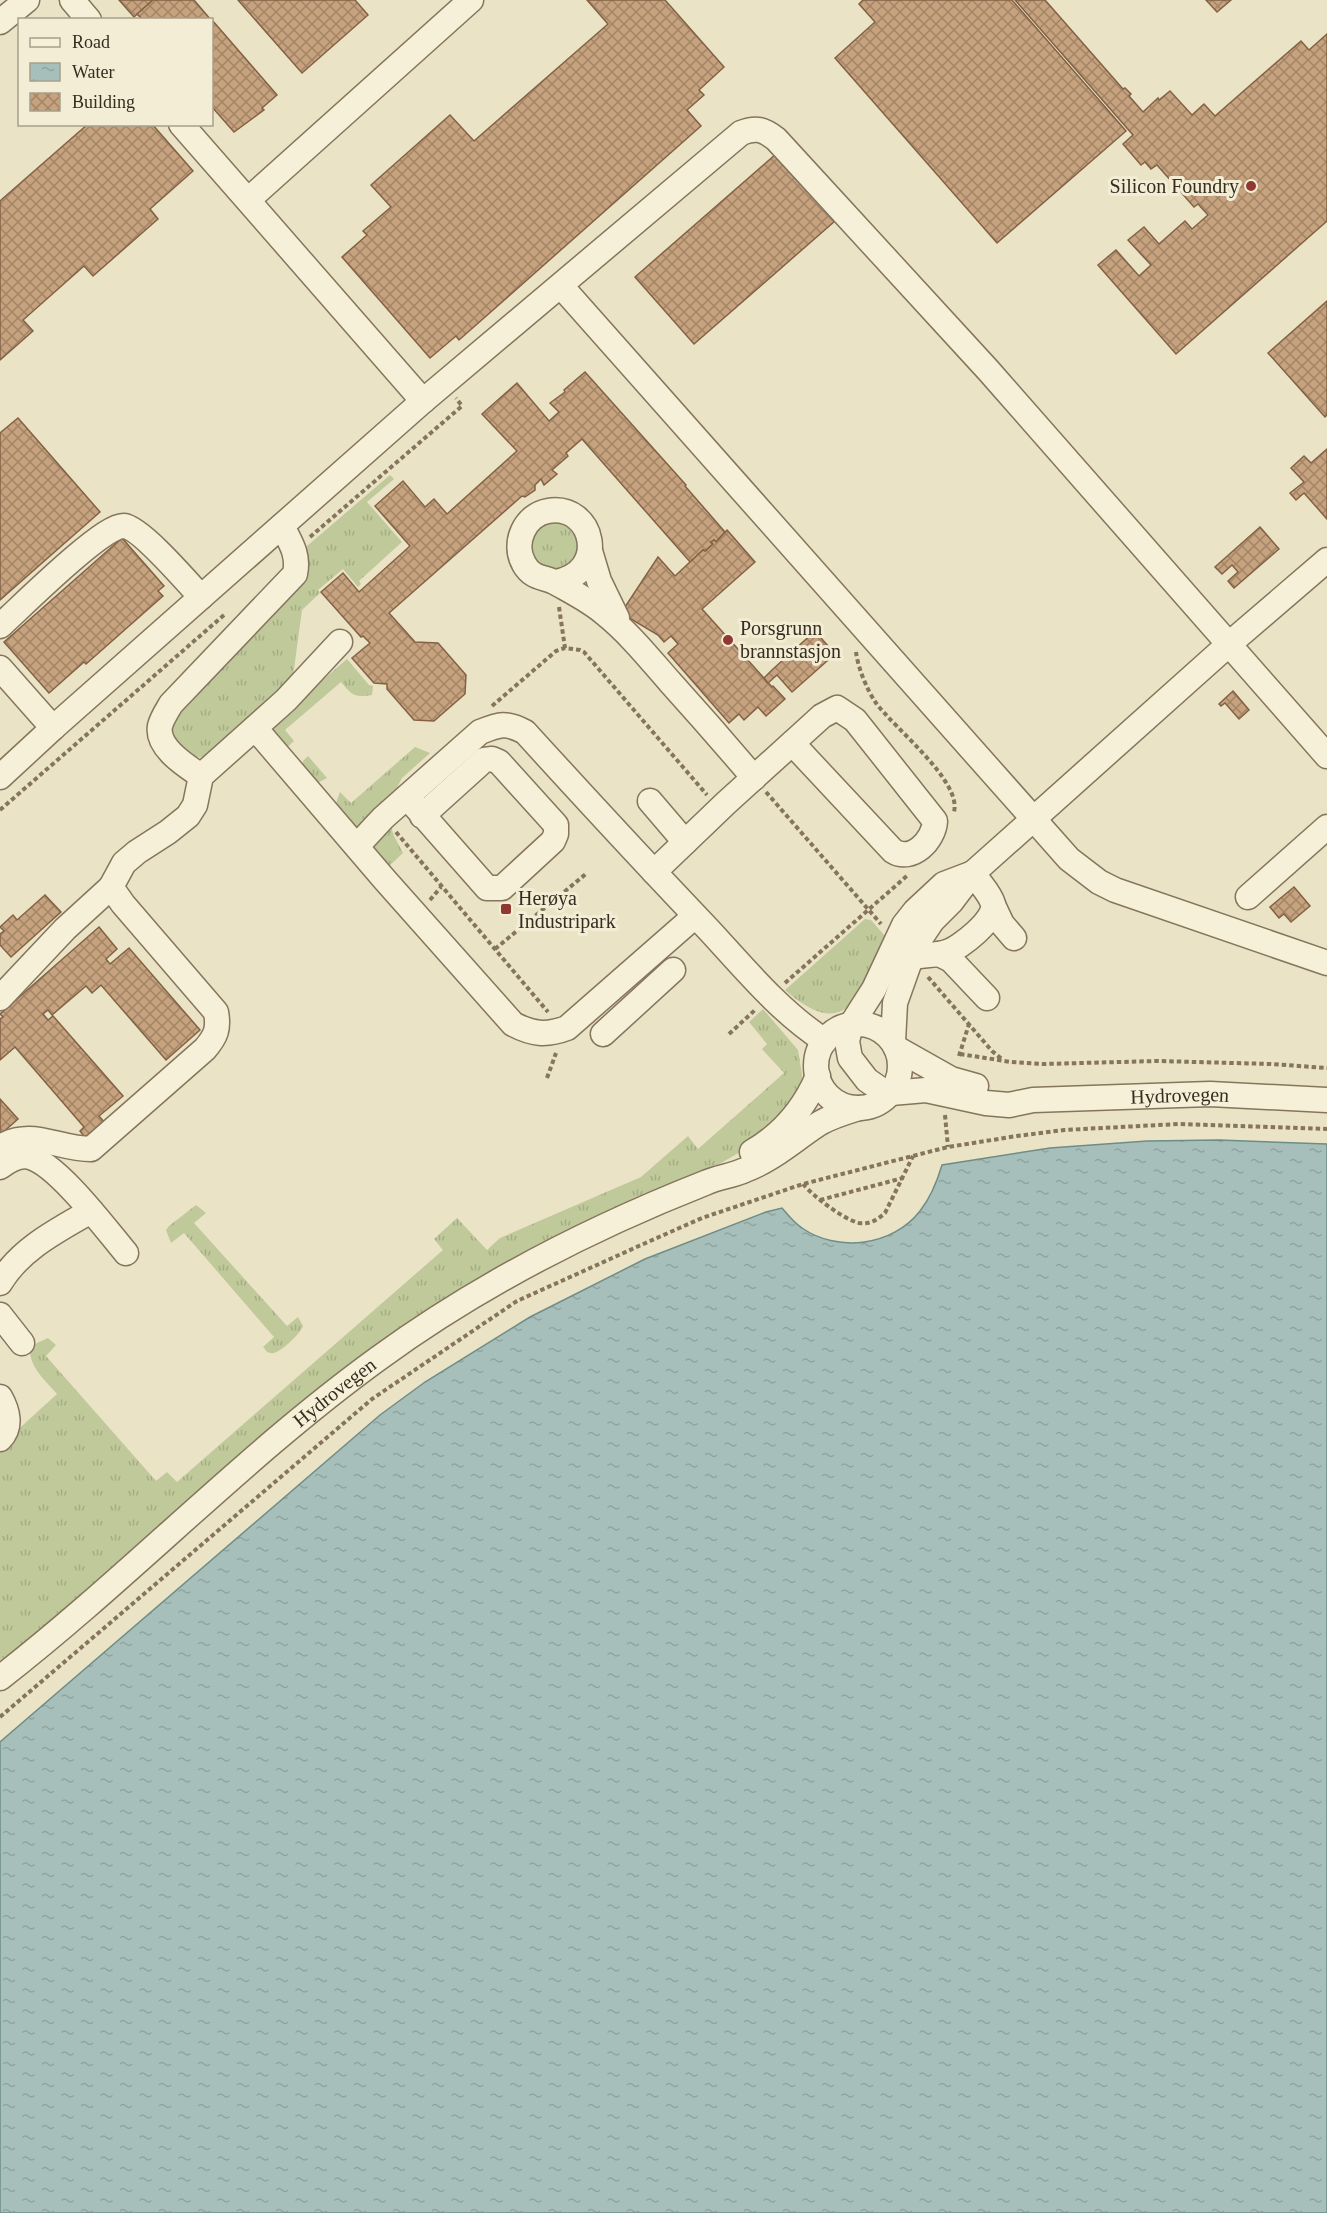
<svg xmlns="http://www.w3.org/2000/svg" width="1327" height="2213" viewBox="0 0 1327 2213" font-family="Georgia,serif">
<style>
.grass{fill:url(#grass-tufts)}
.water{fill:url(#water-ripples);stroke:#6e8d88;stroke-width:1.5}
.building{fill:url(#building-cross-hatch);stroke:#836244;stroke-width:1.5}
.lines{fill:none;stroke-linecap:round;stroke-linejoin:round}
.minor-casing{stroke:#85755d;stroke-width:27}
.path{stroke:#85755d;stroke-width:4;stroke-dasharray:4.5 3;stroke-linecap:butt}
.minor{stroke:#f6f0d8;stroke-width:24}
.poi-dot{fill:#903831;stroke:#f3edd5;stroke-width:2}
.labels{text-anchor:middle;stroke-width:6;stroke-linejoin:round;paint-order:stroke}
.poi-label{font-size:20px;fill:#362c1f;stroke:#f3edd5;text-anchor:start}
.street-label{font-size:20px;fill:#362c1f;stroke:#f3edd5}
</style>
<defs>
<pattern id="grass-tufts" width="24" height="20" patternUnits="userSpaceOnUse" patternTransform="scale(1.5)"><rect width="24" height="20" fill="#bfc99a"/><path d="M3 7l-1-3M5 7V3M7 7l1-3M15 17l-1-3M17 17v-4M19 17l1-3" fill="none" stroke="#a5ad84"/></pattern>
<pattern id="water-ripples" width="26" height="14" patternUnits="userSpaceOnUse" patternTransform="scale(1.5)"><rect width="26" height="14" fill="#a7bfba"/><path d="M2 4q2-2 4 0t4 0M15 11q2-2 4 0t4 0" fill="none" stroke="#90a49f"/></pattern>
<pattern id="building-cross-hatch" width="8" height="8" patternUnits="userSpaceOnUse" patternTransform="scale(1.5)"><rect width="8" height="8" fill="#c7a27e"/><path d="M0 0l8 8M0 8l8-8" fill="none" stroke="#a28467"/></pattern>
</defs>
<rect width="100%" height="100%" fill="#ebe3c6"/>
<g class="grass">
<path d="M 390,475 L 394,479 L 367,502 L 402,542 L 359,581 L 361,584 L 358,587 L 343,569 L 318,590 L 320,593 L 302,610 L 293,676 L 290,684 L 203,757 L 191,758 L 169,737 L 169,718 L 303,571 L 307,546 Z"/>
<circle cx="554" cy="546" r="24"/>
<path d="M 347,659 L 369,685 L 373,686 L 372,695 C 354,698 352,695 341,682 L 285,730 L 294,741 L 283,751 L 273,732 L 275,726 L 303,697 Z"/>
<path d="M 415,747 L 430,753 L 402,778 L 391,799 L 358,833 L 335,806 L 340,792 L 351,803 Z"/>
<path d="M 308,756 L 327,778 L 317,783 L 302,767 L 303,761 Z"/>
<path d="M 390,824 L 394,836 L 403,853 L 387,868 L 362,839 Z"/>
<path d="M 865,919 L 871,920 L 885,936 C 862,987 851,1048 785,990 Z"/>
<path d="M 763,1009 L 798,1050 L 803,1081 L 796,1104 L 744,1150 L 705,1172 L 534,1251 L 36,1635 L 0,1660 L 0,1446 L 57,1394 C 46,1381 29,1367 30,1349 L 37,1343 L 48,1338 L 56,1345 L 46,1356 L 156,1481 L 167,1472 L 177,1482 L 443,1250 L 434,1239 L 457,1218 L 487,1250 L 500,1238 L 641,1177 L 688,1136 L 698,1149 L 784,1073 L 762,1049 L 767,1044 L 749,1022 Z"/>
<path d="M 196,1205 L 206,1213 L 194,1223 L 287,1326 L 298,1317 L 303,1326 C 301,1333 279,1355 271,1353 C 267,1353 266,1350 263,1347 L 274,1337 L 184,1233 L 171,1243 L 166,1230 L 169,1226 Z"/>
</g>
<path class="water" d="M 1219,1140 L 1327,1144 L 1327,2213 L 0,2213 L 0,1742 L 380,1415 L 425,1382 L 530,1317 L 645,1259 L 766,1212 L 782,1208 C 788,1215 794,1223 802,1228 C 838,1253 893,1246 920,1211 C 931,1197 937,1182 942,1165 L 1050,1148 L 1147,1141 Z"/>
<g class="building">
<path d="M 119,0 L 153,0 L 134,17 Z"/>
<path d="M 153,0 L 194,0 L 211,20 L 139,20 L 141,18 L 137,14 Z"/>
<path d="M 238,0 L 355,0 L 368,15 L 302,73 Z"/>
<path d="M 587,0 L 665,0 L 724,67 L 699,90 L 704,95 L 687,110 L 701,126 L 459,340 L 456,336 L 430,358 L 342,257 L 367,235 L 363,231 L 391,207 L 371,185 L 450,115 L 474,141 L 608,24 Z"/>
<path d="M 863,0 L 1012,0 L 1126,131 L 997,243 L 835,58 L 875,22 L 859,4 Z"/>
<path d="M 1015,0 L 1045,0 L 1123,89 L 1125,88 L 1131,94 L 1129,96 L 1143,112 L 1158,98 L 1159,100 L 1170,91 L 1192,115 L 1204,104 L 1215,116 L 1301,41 L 1309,50 L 1327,34 L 1327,221 L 1176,354 L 1098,265 L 1116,250 L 1139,276 L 1151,265 L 1128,240 L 1144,227 L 1159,244 L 1185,221 L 1192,229 L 1208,215 L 1198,204 L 1194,207 L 1157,165 L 1151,169 L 1145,162 L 1141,165 L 1123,144 L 1133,135 Z"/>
<path d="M 1206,0 L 1231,0 L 1217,12 Z"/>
<path d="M 212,20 L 277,95 L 262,108 L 264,110 L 234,132 L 212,107 Z"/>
<path d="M 88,124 L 152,124 L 193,171 L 150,209 L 158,219 L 93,276 L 84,266 L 23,320 L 33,331 L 0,360 L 0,201 Z"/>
<path d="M 776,154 L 835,221 L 694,344 L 635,277 Z"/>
<path d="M 1327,301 L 1327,415 L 1325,417 L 1268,353 Z"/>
<path d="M 585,372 L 686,485 L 685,486 L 725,532 L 716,542 L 714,540 L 711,542 L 713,544 L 705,551 L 703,550 L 691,563 L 582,439 L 566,453 L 568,456 L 552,470 L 557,474 L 544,485 L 541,479 L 535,485 L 535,490 L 525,497 L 522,496 L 389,613 L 415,642 L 438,643 L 466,675 L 465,694 L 434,721 L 414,720 L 387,689 L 387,684 L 374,683 L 352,658 L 370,643 L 363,636 L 361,637 L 321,592 L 343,573 L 359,592 L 410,546 L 375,506 L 403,481 L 425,507 L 434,499 L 447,514 L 517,451 L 482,414 L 517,383 L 549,421 L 559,412 L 550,403 L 565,392 L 564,390 Z"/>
<path d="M 18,418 L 100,512 L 0,600 L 0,433 Z"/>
<path d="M 1327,449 L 1327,519 L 1304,493 L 1296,500 L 1290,493 L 1304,482 L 1291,468 L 1304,456 L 1311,463 Z"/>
<path d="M 1260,527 L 1279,549 L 1234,588 L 1228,581 L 1238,572 L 1232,565 L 1222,574 L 1215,567 Z"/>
<path d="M 727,530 L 755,562 L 702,609 L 772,687 L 773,686 L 785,699 L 766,716 L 758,707 L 744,720 L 739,714 L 729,723 L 668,653 L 678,644 L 671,636 L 664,642 L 658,635 L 621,613 L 658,557 L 675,576 L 703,550 L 705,551 L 713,544 L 711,542 L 714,540 L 716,542 Z"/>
<path d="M 122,538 L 164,586 L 158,591 L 163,596 L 86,664 L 84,662 L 49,693 L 4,642 Z"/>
<path d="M 815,631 L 835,654 L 792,692 L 777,675 L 768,683 L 764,678 L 772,670 Z"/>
<path d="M 1233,691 L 1249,710 L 1239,719 L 1225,703 L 1221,706 L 1219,704 Z"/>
<path d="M 1294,887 L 1310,906 L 1291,922 L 1284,914 L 1279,918 L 1270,907 Z"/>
<path d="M 45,895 L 61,912 L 11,957 L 0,945 L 0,934 L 4,931 L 0,927 L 13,915 L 17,920 Z"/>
<path d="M 99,927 L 117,949 L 106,959 L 110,964 L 129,948 L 200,1030 L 166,1060 L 101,985 L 92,993 L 86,986 L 52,1015 L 48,1010 L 43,1014 L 48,1020 L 53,1016 L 123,1096 L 99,1116 L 105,1123 L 87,1140 L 80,1131 L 84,1127 L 15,1047 L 0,1060 L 0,1019 L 3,1017 L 0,1014 Z"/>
<path d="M 0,1099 L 18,1119 L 0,1135 Z"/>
</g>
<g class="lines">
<g class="minor-casing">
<g id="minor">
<path d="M 72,0 L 89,20"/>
<path d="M 0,22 L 27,0"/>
<path d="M 248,200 L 471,0"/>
<path d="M 561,286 L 1069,859 L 1099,882 L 1115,890 L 1327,963"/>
<path d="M 423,401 L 741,133 C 756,127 763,129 776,139 L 988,370 L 1327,756"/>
<path d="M 590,551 L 599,581 L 617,618"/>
<path d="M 555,582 C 610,573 594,503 548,511 C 525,515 512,543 524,564 C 533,580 545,576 558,584 C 574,593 590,601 604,613 C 629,633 649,658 670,682 C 698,713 726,745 754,778"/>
<path d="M 0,626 C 19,609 105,523 124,526 C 141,528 188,583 201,597"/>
<path d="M 0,668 L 53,728"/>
<path d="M 255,728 L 385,880 L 513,1024 C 532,1034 546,1036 567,1028 L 695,916"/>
<path d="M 201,776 C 185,765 156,747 160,726 C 162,718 167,711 171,704 L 295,574 C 299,555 291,543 282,526"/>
<path d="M 0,777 L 53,728 L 423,401 L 181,124"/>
<path d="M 407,797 L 487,888 L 502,888 L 553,841 L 556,834 L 556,825 L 499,762 L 492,759 L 484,760 L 422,816"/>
<path d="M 650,801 L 685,842"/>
<path d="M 357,846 L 383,818 L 480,732 C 500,724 506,722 525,732 C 586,799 647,865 709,930 C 745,969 780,1012 825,1041"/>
<path d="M 654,872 L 726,803 L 822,716 L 837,708 L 855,720 L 935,821 C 934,840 912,863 893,851 L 792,743"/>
<path id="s1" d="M 973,873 L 944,884 L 915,911 L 904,925 L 874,989 L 851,1025 L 847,1041 L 850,1058 L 867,1080 L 883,1091 L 891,1093 L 926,1090 L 986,1103 L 1009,1105 L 1033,1100 L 1210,1094 L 1327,1100"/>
<path d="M 1248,897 L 1327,827"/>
<path d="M 994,907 L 1002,924 L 1014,938"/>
<path d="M 939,954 L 951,960 L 987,998"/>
<path d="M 911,958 C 923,954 935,956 947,952 C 960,948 997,919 993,904 C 990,893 979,883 973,873"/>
<path d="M 0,998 L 65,929 L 111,887"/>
<circle cx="858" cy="1066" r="42"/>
<path d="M 603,1034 L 673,970"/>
<path d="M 893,1042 L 895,1003 L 911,958 L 920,939 L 932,921 L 951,902 L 973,873 L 1228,645 L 1327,560"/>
<path d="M 896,1048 L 951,1079 L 976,1086"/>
<path d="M 0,1147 C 32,1128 57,1149 91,1149 L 205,1049 C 216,1036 219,1029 216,1012 L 123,904 L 111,887 L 124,863 L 137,852 L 168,832 L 188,816 L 195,805 L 201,776 L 286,700 L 340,642"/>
<path d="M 752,1152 C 783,1134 804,1109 818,1076"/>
<path d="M 0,1167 C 8,1161 19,1154 30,1157 C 58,1165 106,1229 126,1253"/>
<path d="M 0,1283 C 20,1249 58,1230 91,1211"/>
<path d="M 0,1315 L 22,1343"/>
<path d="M 0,1397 C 8,1411 12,1427 0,1439"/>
<path id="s2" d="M 0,1678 C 131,1576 245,1455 379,1358 C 479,1285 591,1228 705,1183 C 718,1177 732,1176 745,1170 C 774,1159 795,1139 820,1123 C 832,1116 846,1112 859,1108"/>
</g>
</g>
<g class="path">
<path d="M 310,537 L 462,406 L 456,398"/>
<path d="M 559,607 L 565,648"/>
<path d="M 856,652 C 858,668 867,690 876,703 C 895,729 962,781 954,812"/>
<path d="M 492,706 L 556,651 L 565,648 L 580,650 L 584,652 L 707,795"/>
<path d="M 766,792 L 881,924"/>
<path d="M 0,810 L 224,615"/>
<path d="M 396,832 L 548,1012"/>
<path d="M 430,900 L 441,887"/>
<path d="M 495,949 L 587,873"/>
<path d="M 928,977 L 992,1051 L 1003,1060"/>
<path d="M 785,983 L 908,875"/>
<path d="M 729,1034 L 755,1010"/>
<path d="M 960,1054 L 1011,1062 L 1043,1064 L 1158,1061 L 1271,1064 L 1327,1068"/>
<path d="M 959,1056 L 969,1024"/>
<path d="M 547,1078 L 556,1053"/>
<path d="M 945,1115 L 948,1147"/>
<path d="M 803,1184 C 814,1197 843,1219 859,1223 C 870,1225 878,1219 885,1213 L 913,1156"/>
<path d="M 820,1200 L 903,1178"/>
<path d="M 0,1717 L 372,1399 L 517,1301 L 650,1241 L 702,1218 L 803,1184 L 948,1147 L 1017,1136 L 1064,1130 L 1178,1124 L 1327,1129"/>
</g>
<use href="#minor" class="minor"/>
</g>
<g class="poi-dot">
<circle cx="1251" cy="186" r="6"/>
<circle cx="728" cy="640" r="6"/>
<rect x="500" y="903" width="12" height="12" rx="3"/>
</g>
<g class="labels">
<g class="poi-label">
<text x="1239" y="193" text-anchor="end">Silicon Foundry</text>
<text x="740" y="635">Porsgrunn<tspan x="740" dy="23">brannstasjon</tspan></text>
<text x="518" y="905">Herøya<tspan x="518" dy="23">Industripark</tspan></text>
</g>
<g class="street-label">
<text dy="7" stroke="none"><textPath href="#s1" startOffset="582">Hydrovegen</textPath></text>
<text dy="7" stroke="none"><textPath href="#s2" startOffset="440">Hydrovegen</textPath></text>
</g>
</g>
<rect x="18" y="18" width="195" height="108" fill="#f3edd5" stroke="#a7a08c" stroke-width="1.5"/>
<rect x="30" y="38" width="30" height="9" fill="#f6f0d8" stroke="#a7a08c" stroke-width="1.5"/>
<text x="72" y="48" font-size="18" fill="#362c1f">Road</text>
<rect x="30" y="63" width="30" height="18" fill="url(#water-ripples)" stroke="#a7a08c" stroke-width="1.5"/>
<text x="72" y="78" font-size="18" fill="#362c1f">Water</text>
<rect x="30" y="93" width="30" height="18" fill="url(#building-cross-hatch)" stroke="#a7a08c" stroke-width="1.5"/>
<text x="72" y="108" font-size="18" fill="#362c1f">Building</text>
</svg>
